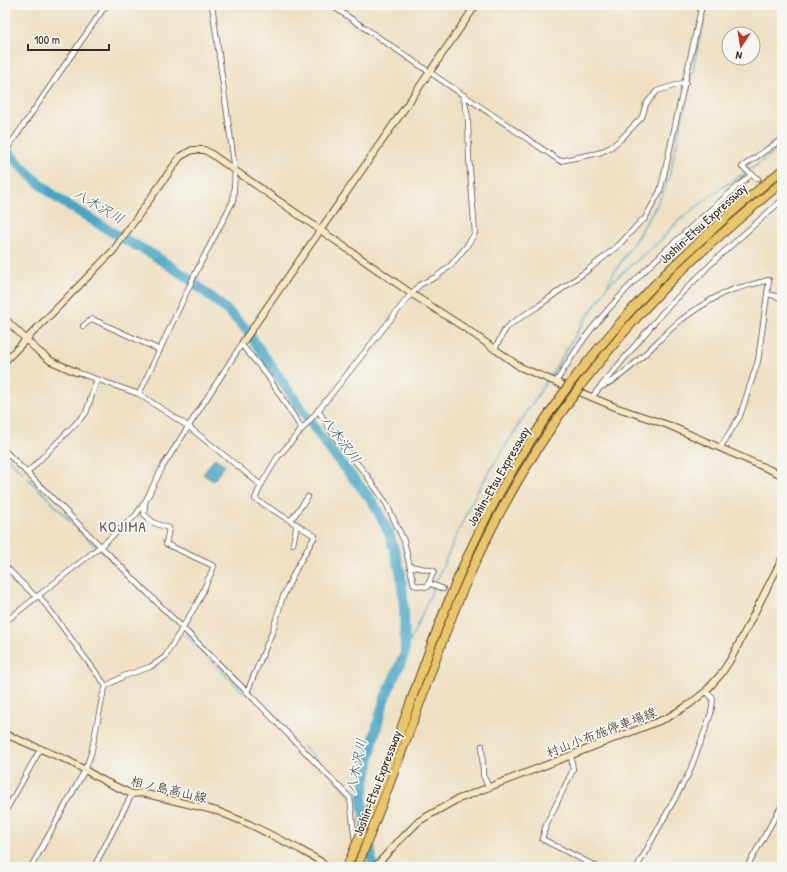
<svg xmlns="http://www.w3.org/2000/svg" width="787" height="872" viewBox="0 0 787 872" font-family="'Patrick Hand','Klee One',sans-serif">
<style>
.water{fill:#47a6c6;stroke:#416872}
.lines{fill:none;stroke-linecap:round;stroke-linejoin:round}
.stream{stroke:#47a6c6;stroke-width:1.5}
.river{stroke:#47a6c6;stroke-width:10}
.street-tunnel{stroke:#cabca1;stroke-width:4.5;stroke-dasharray:4.5 2;stroke-linecap:butt}
.street-casing{stroke:#564537;stroke-width:6}
.secondary-casing{stroke:#564537;stroke-width:8}
.highway-casing{stroke:#564537;stroke-width:10}
.street{stroke:#fff;stroke-width:4.5}
.secondary{stroke:#f7e8c3;stroke-width:6}
.highway{stroke:#eac669;stroke-width:8}
.highway-bridge-casing{stroke:#564537;stroke-width:10;stroke-linecap:butt}
.highway-bridge{stroke:#eac669;stroke-width:8}
.labels{text-anchor:middle;stroke-width:3.5;stroke-linejoin:round;paint-order:stroke}
.street-label{font-size:13px;fill:#3b2a1e;stroke:#f6f6f2}
.water-label{font-size:14px;font-style:italic;fill:#405c61;stroke:#f6f6f2}
.quarter-label{font-size:15px;letter-spacing:1px;fill:#65565d;stroke:#f6f6f2}
</style>
<rect width="100%" height="100%" fill="#f6f6f2"/>
<filter id="ink" filterUnits="userSpaceOnUse"><feTurbulence type="fractalNoise" baseFrequency=".025" numOctaves="2"/><feDisplacementMap in="SourceGraphic" scale="8" xChannelSelector="R" yChannelSelector="G"/><feConvolveMatrix kernelMatrix="1 2 1 2 8 2 1 2 1" color-interpolation-filters="sRGB"/></filter>
<filter id="wash" filterUnits="userSpaceOnUse"><feTurbulence type="fractalNoise" baseFrequency=".012" numOctaves="4" result="noise"/><feDisplacementMap in="SourceGraphic" scale="16" xChannelSelector="R" yChannelSelector="G"/><feGaussianBlur stdDeviation="0.9" result="paint"/><feColorMatrix in="noise" values="0 0 0 0 0 0 0 0 0 0 0 0 0 0 0 0 0 1.4 0 .05"/><feComposite in="paint" operator="in"/></filter>
<g filter="url(#wash)">
<rect width="100%" height="100%" fill="#eee0c2"/>
<path class="water" d="M 215,458 L 225,465 L 213,481 L 203,474 Z"/>
<g class="lines">
<g class="stream">
<path d="M 608,285 L 661,240 L 677,222 L 721,188 L 757,165 L 782,146"/>
<path d="M 550,377 L 586,318 L 602,296 L 613,274 L 638,236 L 656,206 L 665,189 L 671,169 L 707,5"/>
<path d="M 5,455 L 23,473"/>
<path d="M 28,478 L 96,547"/>
<path d="M 101,550 L 155,604"/>
<path d="M 185,634 L 243,692"/>
<path d="M 405,653 L 457,534 L 477,492 L 494,464 L 547,380"/>
<path d="M 304,747 L 354,798 L 362,802"/>
</g>
<path class="river" d="M 5,148 L 21,166 L 42,186 L 60,200 L 117,235 L 152,254 L 188,278 L 229,312 L 245,328 L 330,450 L 373,502 L 389,533 L 401,574 L 404,609 L 405,653 L 384,700 L 373,741 L 363,794 L 362,802 L 370,845 L 373,867"/>
</g>
</g>
<g filter="url(#ink)">
<g class="lines">
<path class="street-tunnel" d="M 758,179 L 782,195"/>
<g class="street-casing">
<g id="street">
<path d="M 331,5 L 560,161 L 599,153 L 611,147 L 621,139 L 642,117 L 646,104 L 657,91 L 686,82"/>
<path d="M 5,152 L 106,5"/>
<path d="M 758,179 L 742,167 L 782,139"/>
<path d="M 412,294 L 419,285 L 436,277 L 450,266 L 466,247 L 475,233 L 469,158 L 468,117 L 463,95"/>
<path d="M 768,294 L 782,298"/>
<path d="M 83,326 L 92,319 L 160,350"/>
<path d="M 241,344 L 267,375 L 302,429"/>
<path d="M 494,350 L 505,330 L 512,323 L 537,307 L 588,270 L 619,245 L 641,221 L 644,220 L 660,191 L 664,175 L 702,5"/>
<path d="M 76,372 L 139,394 L 189,427 L 261,485"/>
<path d="M 556,382 C 568,363 579,344 594,326 C 640,270 696,222 752,174"/>
<path d="M 599,388 C 631,374 655,341 681,320 C 693,311 707,302 720,295 C 732,288 755,284 769,280 L 758,361 L 740,416 L 720,448"/>
<path d="M 139,394 L 197,270 L 233,201 L 234,189 L 235,170 L 212,5"/>
<path d="M 592,397 L 663,312 L 717,258 L 782,200"/>
<path d="M 318,410 L 334,436 L 365,473 L 386,503 L 404,541 L 414,585 L 427,587 L 434,571 L 410,566"/>
<path d="M 5,451 L 247,692 L 350,798 L 355,842"/>
<path d="M 27,473 L 86,413 L 97,379"/>
<path d="M 291,520 L 308,497"/>
<path d="M 293,544 L 297,524"/>
<path d="M 5,566 L 35,596 L 40,597 L 106,686 L 103,694 L 91,754 L 85,770 L 31,867"/>
<path d="M 429,583 L 443,589"/>
<path d="M 5,622 L 101,546 L 135,516 L 145,502 L 163,466 L 243,342"/>
<path d="M 106,686 L 124,676 L 150,667 L 165,657 L 199,600 L 214,566 L 166,544 L 169,528 L 154,523 L 144,514 L 145,503"/>
<path d="M 247,692 L 273,630 L 282,599 L 296,569 L 315,536 L 255,499 L 261,485 L 277,458 L 317,412 L 411,294"/>
<path d="M 482,746 L 483,775 L 489,788"/>
<path d="M 571,755 L 573,770 L 546,825 L 542,839 L 597,867"/>
<path d="M 5,812 L 41,748"/>
<path d="M 94,867 L 132,794"/>
<path d="M 637,867 L 689,773 L 706,728 L 711,713 L 713,699 L 706,691"/>
<path d="M 747,867 L 782,805"/>
</g>
</g>
<g class="secondary-casing">
<g id="secondary">
<path d="M 5,319 L 38,351 L 51,361 L 76,372"/>
<path d="M 243,342 L 476,5"/>
<path d="M 5,361 L 113,251 L 180,157 L 192,150 L 204,150 L 210,153 L 412,294 L 468,330 L 520,367 L 615,407 L 668,425 L 782,475"/>
<path d="M 5,734 L 69,761 L 106,782 L 132,794 L 142,793 L 217,811 L 249,824 L 299,849 L 320,861 L 326,867"/>
<path d="M 375,867 L 393,847 L 419,821 L 456,800 L 667,718 L 690,704 L 706,691 L 721,674 L 732,657 L 782,559"/>
</g>
</g>
<g class="highway-casing">
<g id="highway">
<path d="M 572,381 C 602,344 632,307 666,273 C 703,237 742,203 782,170"/>
<path d="M 581,385 C 610,348 640,312 673,279 C 707,245 745,214 782,182"/>
</g>
</g>
<use href="#street" class="street"/>
<use href="#secondary" class="secondary"/>
<use href="#highway" class="highway"/>
<g class="highway-bridge-casing">
<g id="highway-bridge">
<path d="M 347,867 C 364,826 381,785 396,743 C 423,668 448,593 484,522 C 509,472 539,426 572,381"/>
<path d="M 357,867 C 380,811 401,754 422,697 C 437,656 451,615 469,576 C 499,508 537,445 581,385"/>
</g>
</g>
<use href="#highway-bridge" class="highway-bridge"/>
</g>
</g>
<g class="labels">
<g class="street-label">
<text transform="translate(703 223) rotate(-42)" y="5">Joshin-Etsu Expressway</text>
<text transform="translate(498 476) rotate(-60)" y="5">Joshin-Etsu Expressway</text>
<text transform="translate(601 732) rotate(-21)" y="5">村山小布施停車場線</text>
<text transform="translate(377 783) rotate(-69)" y="5">Joshin-Etsu Expressway</text>
<text transform="translate(169 789) rotate(13)" y="5">相ノ島高山線</text>
</g>
<g class="water-label">
<text transform="translate(99 206) rotate(30)" y="5">八木沢川</text>
<text transform="translate(341 439) rotate(53)" y="5">八木沢川</text>
<text transform="translate(356 766) rotate(-78)" y="5">八木沢川</text>
</g>
<g class="quarter-label">
<text x="123" y="532">KOJIMA</text>
</g>
</g>
<rect width="787" height="872" fill="none" stroke="#f6f6f2" stroke-width="20"/>
<g transform="translate(741 46) rotate(192)"><circle r="19" fill="#f6f6f2" stroke="#aba49d"/>
<path d="M0-3L7 15L0 10L-7 15Z" fill="#c8321e"/>
<text y="-6" font-size="11" font-weight="bold" text-anchor="middle" fill="#3b2a1e">N</text>
</g>
<path d="M28 44v6h81v-6" fill="none" stroke="#3b2a1e" stroke-width="2"/>
<text x="34" y="44" font-size="12" fill="#3b2a1e" stroke="#f6f6f2" stroke-width="3" paint-order="stroke">100 m</text>
</svg>
